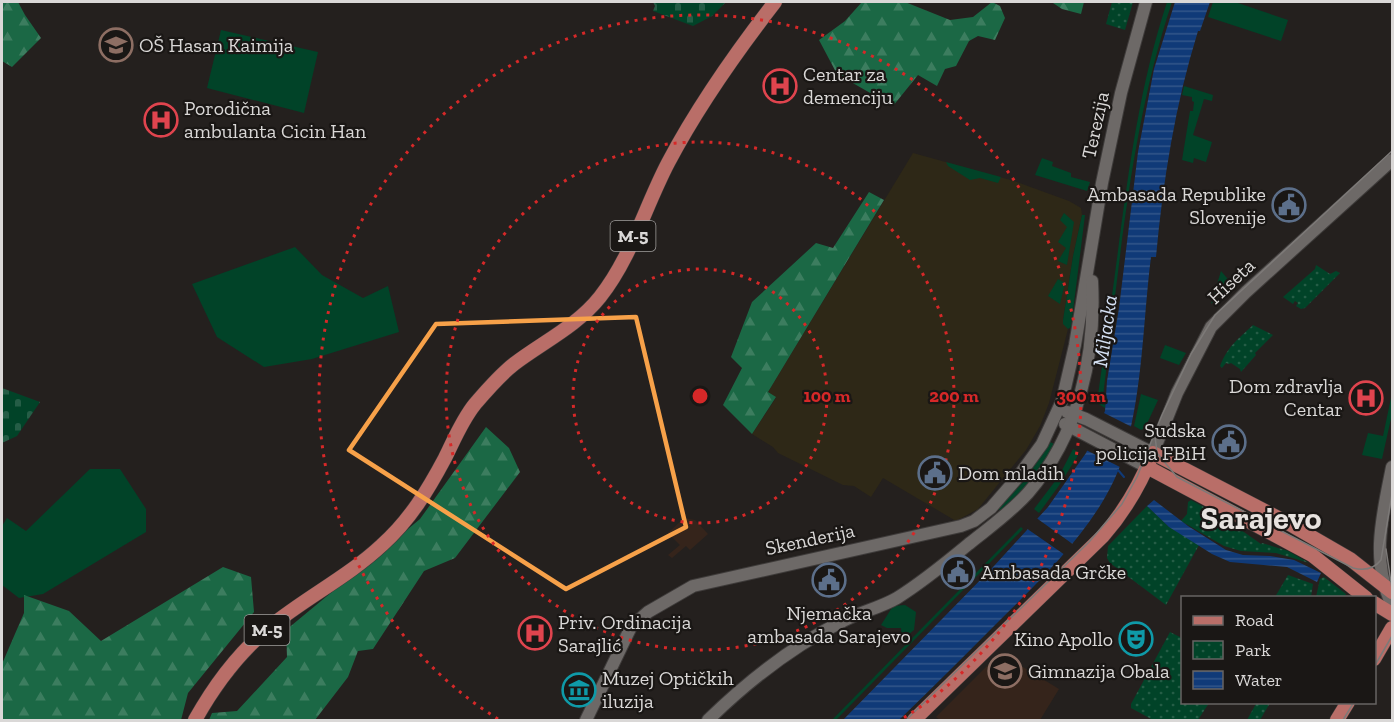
<svg xmlns="http://www.w3.org/2000/svg" width="1394" height="722" viewBox="0 0 1394 722" font-family="'Zilla Slab',serif">
<style>
.commercial{fill:#2e2817}
.education{fill:#35241b}
.grass{fill:#014328}
.forest{fill:url(#forest-firs)}
.cemetery{fill:url(#cemetery-stones)}
.park{fill:url(#park-dots)}
.water{fill:url(#water-rules)}
.pier{fill:#24201e}
.lines{fill:none;stroke-linecap:round;stroke-linejoin:round}
.stream{stroke:#103a78;stroke-width:2}
.secondary-casing{stroke:#3e3b3a;stroke-width:14}
.primary-casing{stroke:#3e3b3a;stroke-width:15}
.secondary{stroke:#6d6967;stroke-width:12}
.primary{stroke:#b96e68;stroke-width:14}
.tram{stroke:#7d7a78;stroke-width:1.5}
.marked{fill:none;stroke:#f7a149;stroke-width:4.5;stroke-linejoin:round}
.ring{fill:none;stroke:#d62828;stroke-width:3;stroke-dasharray:3 6}
.labels{text-anchor:middle;stroke-width:4.5;stroke-linejoin:round;paint-order:stroke}
.shield{fill:#1a1715;stroke:#a09e9d;stroke-width:1.5}
.shield-label{font-size:18px;font-weight:bold;fill:#dad8d7}
.poi-label{font-size:20px;fill:#dad8d7;stroke:#1a1715;text-anchor:start}
.street-label{font-size:20px;fill:#dad8d7;stroke:#1a1715}
.water-label{font-size:21px;font-style:italic;fill:#d5e1f4;stroke:#1a1715}
.town-label{font-size:32px;font-weight:bold;fill:#e7e2df;stroke:#1a1715}
.centre{fill:#d62828;stroke:#1a1715;stroke-width:3}
.ring-label{font-size:18px;text-anchor:middle;font-weight:bold;fill:#d62828;stroke:#1a1715;stroke-width:4.5;stroke-linejoin:round;paint-order:stroke}
</style>
<defs>
<pattern id="forest-firs" width="22" height="20" patternUnits="userSpaceOnUse" patternTransform="scale(1.5)"><rect width="22" height="20" fill="#1b6845"/><path d="M5 1l3.5 6h-7zM16 11l3.5 6h-7z" fill="#3c7d5f"/></pattern>
<pattern id="cemetery-stones" width="16" height="16" patternUnits="userSpaceOnUse" patternTransform="scale(1.5)"><rect width="16" height="16" fill="#014328"/><path d="M2 7V4a2 2 0 0 1 4 0v3zM10 15v-3a2 2 0 0 1 4 0v3z" fill="#255d46"/></pattern>
<pattern id="park-dots" width="8" height="8" patternUnits="userSpaceOnUse" patternTransform="scale(1.5)"><rect width="8" height="8" fill="#014328"/><path d="M2 2h.1M6 6h.1" fill="none" stroke="#255d46" stroke-width="1.8" stroke-linecap="round"/></pattern>
<pattern id="water-rules" width="6" height="5" patternUnits="userSpaceOnUse" patternTransform="scale(1.5)"><rect width="6" height="5" fill="#103a78"/><path d="M0 2.5h6" fill="none" stroke="#32568a"/></pattern>
</defs>
<rect width="100%" height="100%" fill="#24201e"/>
<path class="commercial" d="M 913,153 L 1014,181 L 1069,201 L 1081,208 L 1082,215 L 1073,256 L 1063,320 L 1068,329 L 1049,403 L 1040,426 L 1026,450 L 978,509 L 956,521 L 883,478 L 871,497 L 854,486 L 843,485 L 778,453 L 773,447 L 752,434 L 776,398 L 768,392 Z"/>
<g class="education">
<path d="M 684,518 L 695,520 L 708,534 L 690,550 L 686,546 L 672,558 L 668,555 L 680,545 L 668,533 Z"/>
<path d="M 1000,653 L 1059,689 L 1040,720 L 940,720 L 936,717 Z"/>
</g>
<g class="grass">
<path d="M 1167,2 L 1172,2 C 1130,129 1120,263 1103,396 L 1105,397 L 1105,408 L 1097,403 C 1101,370 1107,337 1111,303 C 1125,202 1135,99 1167,2 Z"/>
<path d="M 1213,2 L 1235,2 L 1288,20 L 1281,41 L 1208,17 Z"/>
<path d="M 221,30 L 318,52 L 304,113 L 207,88 Z"/>
<path d="M 1184,86 L 1213,95 L 1212,101 L 1204,99 L 1193,135 L 1212,142 L 1206,162 L 1194,158 L 1193,163 L 1182,160 L 1190,111 L 1193,111 L 1194,102 L 1192,101 L 1192,97 L 1182,95 Z"/>
<path d="M 1042,158 L 1053,162 L 1052,166 L 1071,173 L 1071,177 L 1090,182 L 1087,191 L 1035,175 Z"/>
<path d="M 946,162 L 1001,177 L 998,183 L 980,178 L 970,180 L 948,166 Z"/>
<path d="M 1064,213 L 1074,222 L 1067,265 L 1058,261 L 1066,248 L 1058,242 L 1067,227 L 1060,220 Z"/>
<path d="M 1082,215 L 1085,215 L 1071,327 L 1068,329 L 1063,324 L 1063,320 L 1073,256 Z"/>
<path d="M 295,247 L 322,275 L 363,298 L 388,286 L 399,332 L 312,359 L 264,367 L 217,337 L 192,284 Z"/>
<path d="M 1221,271 L 1232,284 L 1211,304 Z"/>
<path d="M 1058,279 L 1065,283 L 1060,304 L 1048,296 Z"/>
<path d="M 1165,345 L 1186,353 L 1179,365 L 1160,358 Z"/>
<path d="M 1392,393 L 1392,414 L 1382,459 L 1362,455 L 1368,433 L 1383,436 Z"/>
<path d="M 1141,394 L 1158,400 L 1145,428 L 1141,430 L 1134,426 Z"/>
<path d="M 1050,442 L 1054,444 L 1053,449 L 1030,484 L 1002,512 L 998,509 L 1025,480 Z"/>
<path d="M 1073,449 L 1078,452 L 1077,457 L 1058,487 L 1039,513 L 1034,509 L 1059,476 Z"/>
<path d="M 90,469 L 120,469 L 146,509 L 146,532 L 43,594 L 19,598 L 2,585 L 2,526 L 7,518 L 26,531 Z"/>
<path d="M 1021,527 L 1023,529 L 836,720 L 832,720 Z"/>
<path d="M 905,605 L 916,612 L 914,630 L 902,640 L 901,628 L 887,628 L 881,625 L 893,606 Z"/>
</g>
<g class="forest">
<path d="M 2,2 L 18,2 L 25,15 L 41,38 L 12,67 L 2,61 Z"/>
<path d="M 862,2 L 905,2 L 950,20 L 973,17 L 992,2 L 1000,6 L 1005,18 L 995,40 L 978,36 L 969,41 L 956,66 L 945,69 L 937,86 L 918,75 L 893,106 L 837,74 L 819,40 L 845,21 Z"/>
<path d="M 1054,2 L 1084,2 L 1081,14 L 1062,9 L 1053,3 Z"/>
<path d="M 869,192 L 884,200 L 768,392 L 776,397 L 752,434 L 723,405 L 742,368 L 731,357 L 752,302 L 816,243 L 833,248 Z"/>
<path d="M 486,427 L 509,448 L 520,472 L 455,558 L 424,571 L 373,649 L 358,651 L 348,677 L 315,720 L 209,720 L 212,713 L 237,711 L 287,657 L 286,630 L 420,519 Z"/>
<path d="M 223,567 L 251,577 L 254,612 L 188,693 L 181,720 L 2,720 L 2,664 L 24,613 L 24,595 L 69,611 L 101,641 Z"/>
</g>
<g class="cemetery">
<path d="M 653,2 L 726,2 L 712,16 L 693,26 L 653,11 L 655,6 Z"/>
<path d="M 2,388 L 40,402 L 17,436 L 2,443 Z"/>
</g>
<g class="park">
<path d="M 1112,2 L 1133,2 L 1125,30 L 1106,24 Z"/>
<path d="M 1316,265 L 1330,274 L 1336,271 L 1340,273 L 1305,308 L 1301,309 L 1296,306 L 1298,303 L 1295,301 L 1293,304 L 1283,297 L 1315,269 Z"/>
<path d="M 1253,325 L 1273,335 L 1255,353 L 1256,355 L 1241,372 L 1240,369 L 1231,363 L 1229,364 L 1226,363 L 1222,368 L 1220,366 C 1228,346 1237,340 1253,325 Z"/>
<path d="M 1191,500 L 1224,518 L 1261,544 L 1262,543 L 1288,551 L 1309,563 L 1276,553 L 1241,551 L 1224,546 L 1181,521 L 1187,514 L 1188,502 Z"/>
<path d="M 1147,506 L 1168,526 L 1199,545 L 1166,605 L 1110,563 L 1107,558 L 1108,546 Z"/>
<path d="M 1288,575 L 1313,584 L 1311,597 L 1275,597 Z"/>
<path d="M 1324,577 L 1346,594 L 1345,597 L 1316,597 L 1320,579 Z"/>
<path d="M 1170,632 L 1182,638 L 1182,702 L 1209,703 L 1198,720 L 1153,720 L 1131,708 L 1131,704 Z"/>
<path d="M 1257,702 L 1270,703 L 1260,720 L 1247,720 Z"/>
</g>
<g class="water">
<path d="M 1175,2 L 1210,2 L 1200,31 L 1198,31 C 1175,105 1163,181 1156,257 L 1151,257 C 1143,320 1143,388 1125,451 C 1106,519 1044,576 996,624 C 964,656 931,689 899,720 L 843,720 L 994,566 L 1048,507 L 1086,453 L 1105,411 L 1107,381 L 1119,308 L 1138,152 L 1154,69 Z"/>
<path d="M 1154,500 L 1188,526 L 1226,550 L 1243,555 L 1270,556 L 1294,560 L 1321,573 L 1317,582 L 1287,567 L 1230,562 L 1212,554 L 1169,527 L 1147,506 Z"/>
</g>
<g class="pier">
<path d="M 1102,412 L 1134,428 L 1128,453 L 1122,468 L 1084,449 Z"/>
<path d="M 1035,517 L 1074,545 L 1065,555 L 1026,528 Z"/>
</g>
<g class="lines">
<path class="stream" d="M 1118,470 L 1124,477"/>
<g class="secondary-casing">
<g id="secondary">
<path d="M 1067,412 L 1086,419 L 1153,453 L 1177,393 L 1211,327 L 1246,292 L 1392,160"/>
<path d="M 1065,424 L 1147,467"/>
<path d="M 1392,467 C 1383,513 1370,560 1392,605"/>
<path d="M 586,720 L 631,627 L 648,612 L 693,586 L 961,526 L 974,521 L 991,508 L 1018,477 L 1042,444 L 1062,401 L 1075,345 L 1102,183 L 1121,93 L 1146,2"/>
<path d="M 708,720 C 747,682 794,645 843,621 C 860,612 880,608 897,598 C 923,582 947,562 970,543 C 990,527 1011,512 1028,493 C 1079,435 1096,355 1092,281"/>
</g>
</g>
<g class="primary-casing">
<g id="primary">
<path d="M 1147,467 L 1312,555 L 1366,598"/>
<path d="M 1374,603 L 1392,614"/>
<path d="M 1374,659 L 1392,628"/>
<path d="M 195,720 C 215,684 239,652 271,626 C 307,597 349,576 382,545 C 410,520 428,490 445,458 C 454,440 462,420 475,404 C 487,390 500,375 514,364 C 543,342 577,326 600,297 C 631,258 645,207 668,163 C 697,108 737,51 775,2"/>
<path d="M 914,720 L 1103,536 C 1125,511 1140,485 1153,453 L 1286,522 L 1350,559 L 1392,592"/>
<path d="M 1337,720 L 1348,702"/>
</g>
</g>
<use href="#secondary" class="secondary"/>
<use href="#primary" class="primary"/>
<g class="tram">
<path d="M 1155,436 L 1157,453 L 1177,477 L 1353,568 C 1365,571 1374,569 1381,560 L 1392,494"/>
<path d="M 1386,549 L 1392,589"/>
<path d="M 1374,667 L 1392,636"/>
<path d="M 906,720 L 1089,542 L 1122,504 L 1137,477 L 1162,415 L 1191,354 L 1215,315 L 1392,151"/>
<path d="M 1343,720 L 1354,702"/>
</g>
</g>
<path class="marked" d="M 636,317 L 686,527 L 566,589 L 349,450 L 436,324 Z"/>
<g class="ring">
<circle cx="700" cy="396" r="127"/>
<circle cx="700" cy="396" r="254"/>
<path d="M498 719A381 381 0 1 1 902 719"/>
</g>
<defs>
<g id="school-ring" transform="scale(1.725)"><circle r="9.5" fill="#1a1715" stroke="#8d6e63" stroke-width="1.5"/><path d="M0-5L7-2L0 1L-7-2ZM-4 1L0 2.5L4 1V4Q0 6-4 4Z" fill="#8d6e63"/></g>
<g id="hospital-ring" transform="scale(1.725)"><circle r="9.5" fill="#1a1715" stroke="#e0444e" stroke-width="1.5"/><path d="M-5-5h3v3.5h4V-5h3V5h-3V1.5h-4V5h-3Z" fill="#e0444e"/></g>
<g id="civic-ring" transform="scale(1.725)"><circle r="9.5" fill="#1a1715" stroke="#5c6f8a" stroke-width="1.5"/><path d="M-.6-6.5H3V-4.5H.6V-3L4-1V1h2V6H-6V1h2V-1L-.6-3ZM-1.2 2.5V6h2.4V2.5Z" fill="#5c6f8a"/></g>
<g id="theatre-ring" transform="scale(1.725)"><circle r="9.5" fill="#1a1715" stroke="#0f9aa8" stroke-width="1.5"/><path d="M-5-5.5Q0-4 5-5.5V0Q5 5 0 6Q-5 5-5 0ZM-3.3-2.5H-1v1.5H-3.3ZM1-2.5H3.3v1.5H1ZM-2.8 1Q0 5.5 2.8 1Z" fill="#0f9aa8"/></g>
<g id="museum-ring" transform="scale(1.725)"><circle r="9.5" fill="#1a1715" stroke="#0f9aa8" stroke-width="1.5"/><path d="M0-6L6-3V-2H-6V-3ZM-5-1h2V3h-2ZM-1-1h2V3h-2ZM3-1h2V3H3ZM-6 4H6V6H-6Z" fill="#0f9aa8"/></g>
</defs>
<g fill-rule="evenodd">
<use href="#school-ring" x="116" y="45"/>
<use href="#hospital-ring" x="780" y="86"/>
<use href="#hospital-ring" x="161" y="120"/>
<use href="#civic-ring" x="1289" y="205"/>
<use href="#hospital-ring" x="1366" y="398"/>
<use href="#civic-ring" x="1229" y="442"/>
<use href="#civic-ring" x="935" y="473"/>
<use href="#civic-ring" x="958" y="572"/>
<use href="#civic-ring" x="829" y="580"/>
<use href="#hospital-ring" x="535" y="633"/>
<use href="#theatre-ring" x="1136" y="639"/>
<use href="#school-ring" x="1005" y="671"/>
<use href="#museum-ring" x="579" y="690"/>
</g>
<g class="labels">
<g class="shield">
<rect x="610.5" y="221" width="45" height="30" rx="4.5"/>
<rect x="244.5" y="615" width="45" height="30" rx="4.5"/>
</g>
<g class="shield-label">
<text x="633" y="242">M-5</text>
<text x="267" y="636">M-5</text>
</g>
<g class="poi-label">
<text x="139" y="52">OŠ Hasan Kaimija</text>
<text x="803" y="81">Centar za<tspan x="803" dy="23">demenciju</tspan></text>
<text x="184" y="115">Porodična<tspan x="184" dy="23">ambulanta Cicin Han</tspan></text>
<text x="1266" y="201" text-anchor="end">Ambasada Republike<tspan x="1266" dy="23">Slovenije</tspan></text>
<text x="1343" y="393" text-anchor="end">Dom zdravlja<tspan x="1343" dy="23">Centar</tspan></text>
<text x="1206" y="437" text-anchor="end">Sudska<tspan x="1206" dy="23">policija FBiH</tspan></text>
<text x="958" y="480">Dom mladih</text>
<text x="981" y="579">Ambasada Grčke</text>
<text x="829" y="620" text-anchor="middle">Njemačka<tspan x="829" dy="23">ambasada Sarajevo</tspan></text>
<text x="558" y="629">Priv. Ordinacija<tspan x="558" dy="23">Sarajlić</tspan></text>
<text x="1113" y="646" text-anchor="end">Kino Apollo</text>
<text x="1028" y="678">Gimnazija Obala</text>
<text x="602" y="685">Muzej Optičkih<tspan x="602" dy="23">iluzija</tspan></text>
</g>
<g class="street-label">
<text transform="translate(1095 125) rotate(-78)" y="7">Terezija</text>
<text transform="translate(1231 281) rotate(-43)" y="7">Hiseta</text>
<text transform="translate(810 539) rotate(-12)" y="7">Skenderija</text>
</g>
<g class="water-label">
<text transform="translate(1105 331) rotate(-82)" y="7">Miljacka</text>
</g>
<g class="town-label">
<text x="1261" y="529">Sarajevo</text>
</g>
</g>
<circle cx="700" cy="396" r="9" class="centre"/>
<g class="ring-label">
<text x="827" y="402">100 m</text>
<text x="954" y="402">200 m</text>
<text x="1081" y="402">300 m</text>
</g>
<rect width="1394" height="722" fill="none" stroke="#dad8d7" stroke-width="6"/>
<rect x="1181" y="596" width="195" height="108" fill="#1a1715" stroke="#676463" stroke-width="1.5"/>
<rect x="1193" y="616" width="30" height="9" fill="#b96e68" stroke="#676463" stroke-width="1.5"/>
<text x="1235" y="626" font-size="18" fill="#dad8d7">Road</text>
<rect x="1193" y="641" width="30" height="18" fill="url(#park-dots)" stroke="#676463" stroke-width="1.5"/>
<text x="1235" y="656" font-size="18" fill="#dad8d7">Park</text>
<rect x="1193" y="671" width="30" height="18" fill="url(#water-rules)" stroke="#676463" stroke-width="1.5"/>
<text x="1235" y="686" font-size="18" fill="#dad8d7">Water</text>
</svg>
